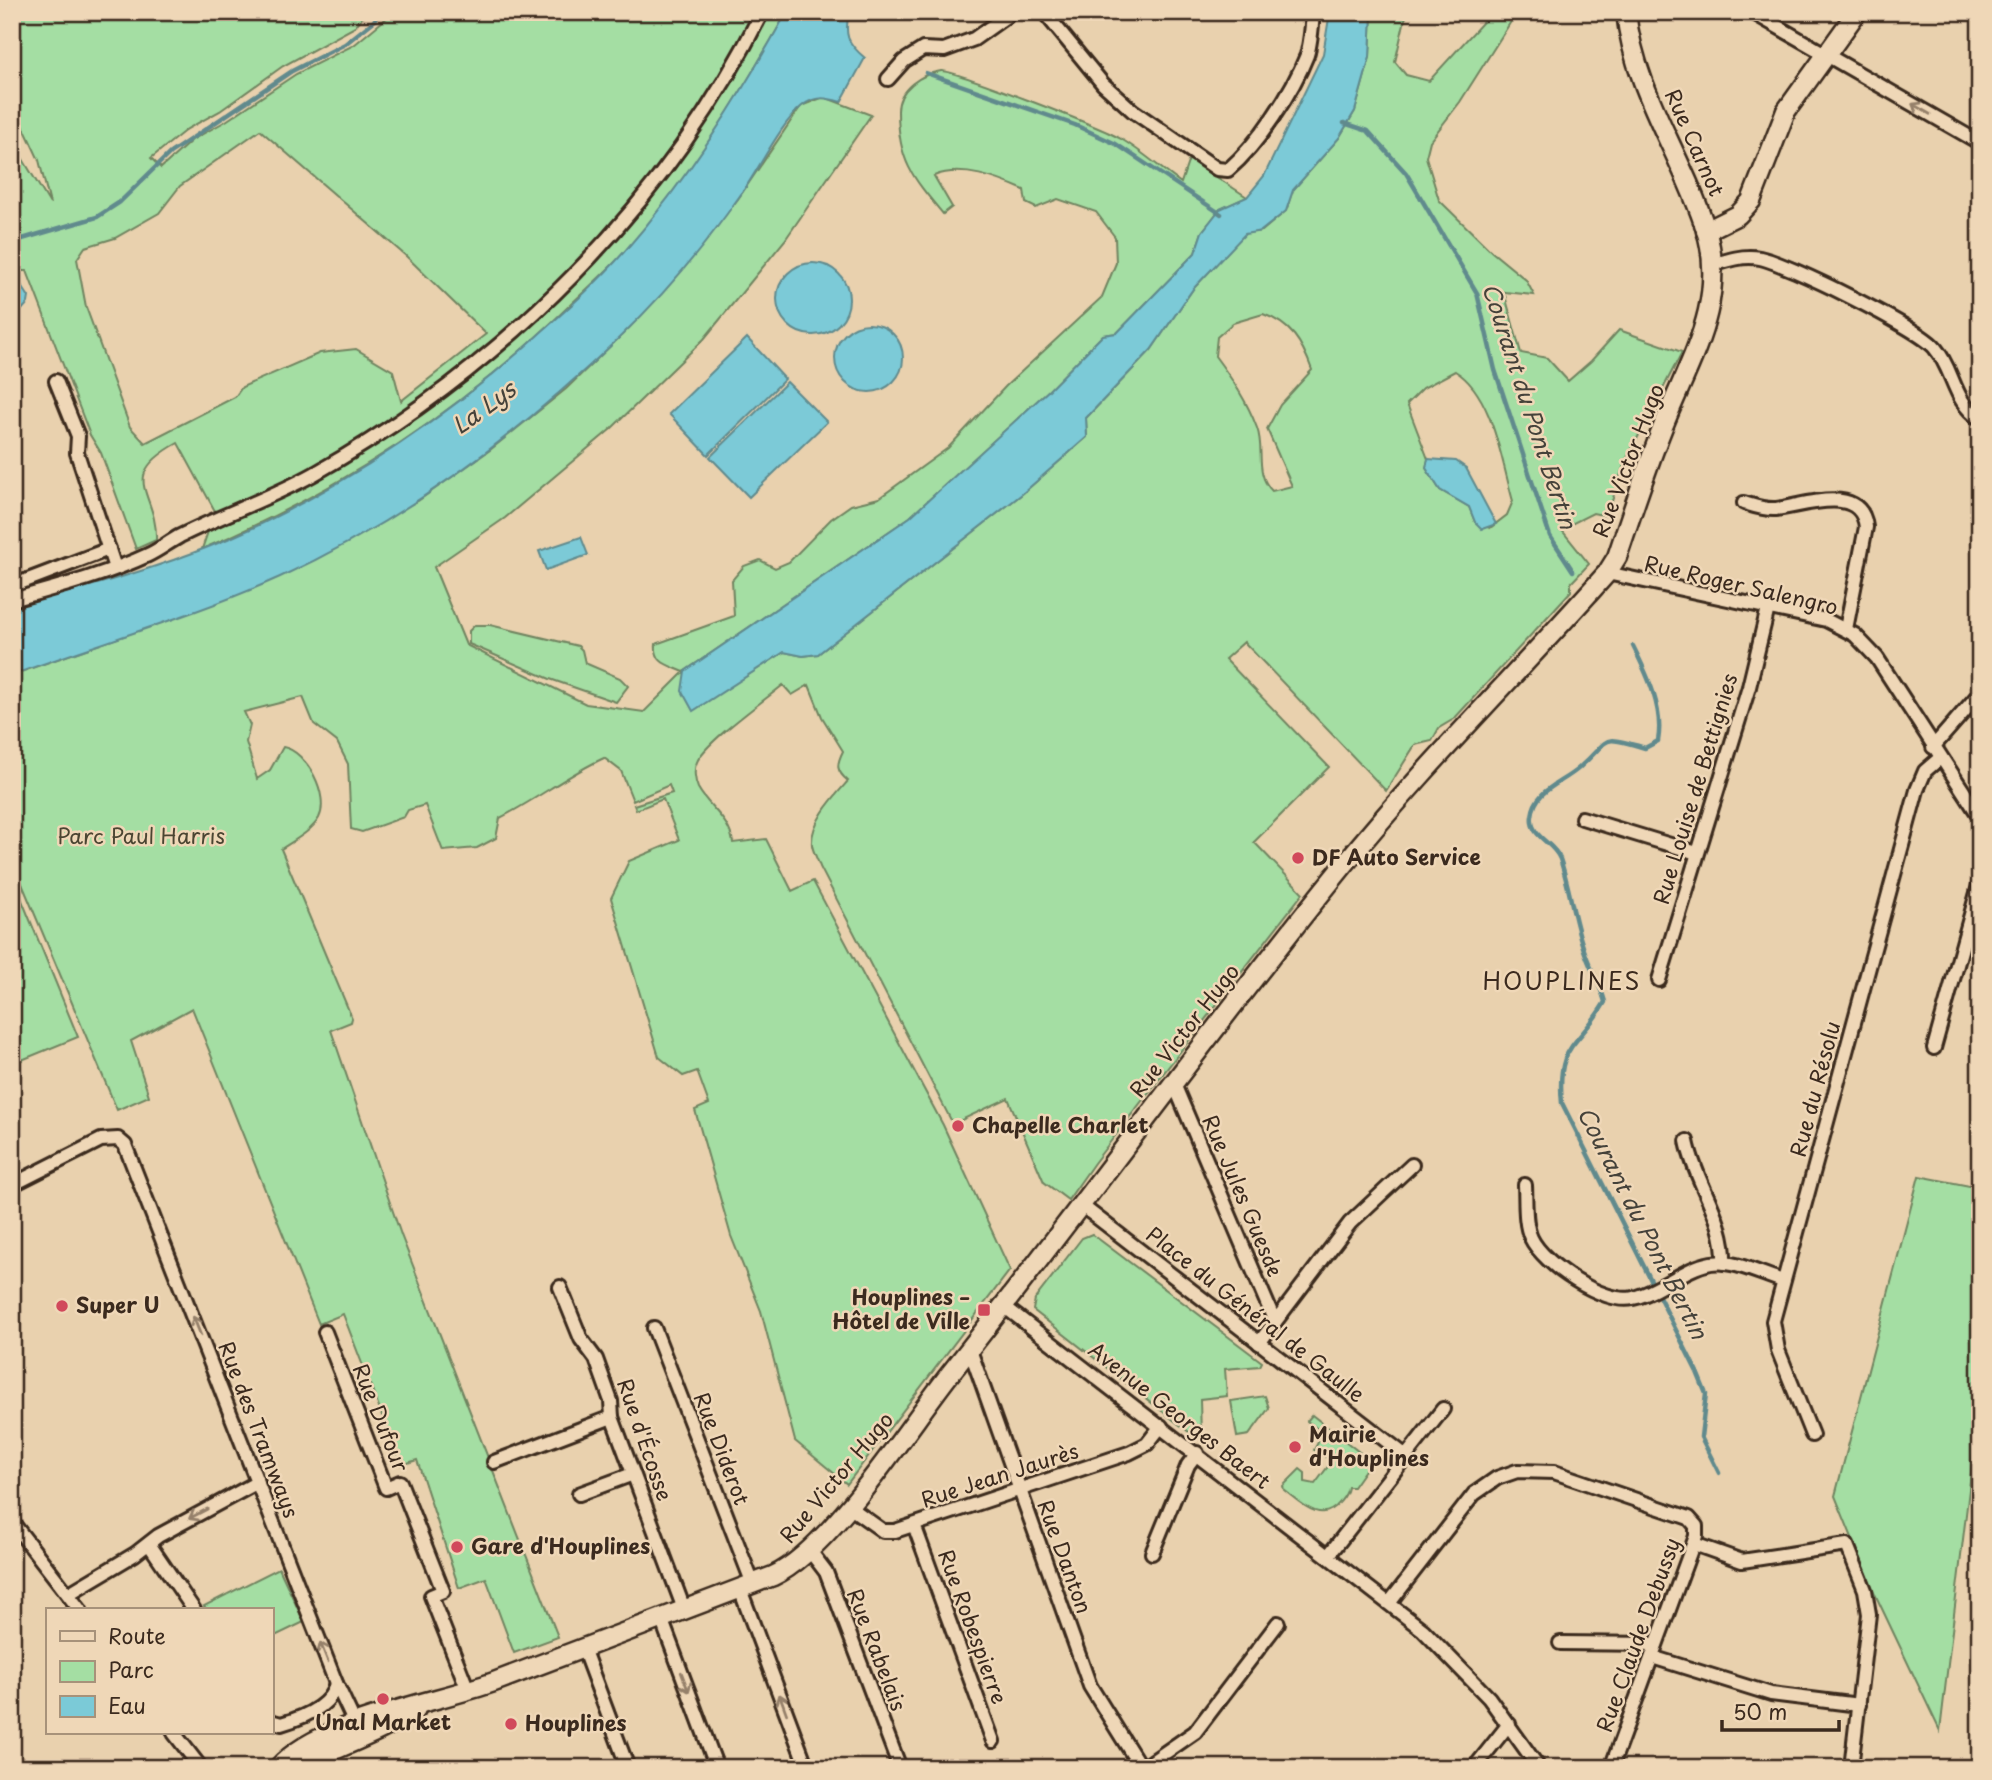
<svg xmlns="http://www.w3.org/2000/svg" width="1992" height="1780" viewBox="0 0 1992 1780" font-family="'Playpen Sans',sans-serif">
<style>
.green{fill:#a4dea3;stroke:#708460;stroke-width:2;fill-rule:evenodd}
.water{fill:#7bcad7;stroke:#618a8d;stroke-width:2}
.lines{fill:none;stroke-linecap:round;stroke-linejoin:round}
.stream{stroke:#618a8d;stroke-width:4.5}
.street-casing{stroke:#3b2a1e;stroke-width:18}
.secondary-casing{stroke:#3b2a1e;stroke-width:23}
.street{stroke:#efd7b7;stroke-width:12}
.secondary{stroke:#efd7b7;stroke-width:18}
.oneway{stroke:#95806a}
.poi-dot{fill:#d1495b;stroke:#efd7b7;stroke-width:2.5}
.labels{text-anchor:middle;stroke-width:5;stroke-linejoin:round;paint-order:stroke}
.street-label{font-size:21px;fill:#3b2a1e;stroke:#efd7b7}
.park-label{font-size:21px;fill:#4b4532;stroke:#efd7b7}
.poi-label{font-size:21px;font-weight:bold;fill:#3b2a1e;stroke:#efd7b7;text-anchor:start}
.water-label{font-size:23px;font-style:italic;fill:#45423a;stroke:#efd7b7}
.quarter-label{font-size:24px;letter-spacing:2px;fill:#3b2a1e;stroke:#efd7b7}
</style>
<rect width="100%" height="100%" fill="#e9d1ae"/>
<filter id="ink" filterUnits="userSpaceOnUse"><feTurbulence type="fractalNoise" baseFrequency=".0143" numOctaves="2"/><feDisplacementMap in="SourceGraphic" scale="14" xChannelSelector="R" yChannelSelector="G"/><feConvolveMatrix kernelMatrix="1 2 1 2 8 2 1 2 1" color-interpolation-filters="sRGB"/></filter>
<g filter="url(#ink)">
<g class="green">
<path d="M 12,12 L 366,12 L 355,27 L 283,66 L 220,111 L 187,129 L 151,158 L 161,168 L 192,140 L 226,121 L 296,74 L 354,45 L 389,16 L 385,12 L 787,12 C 740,96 688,181 624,253 C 607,271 588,288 570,305 C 461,411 342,490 202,549 L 215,511 L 178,443 C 115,478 158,492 156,540 L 136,549 L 101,453 L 90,435 L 27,271 L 12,271 L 12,141 L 50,204 L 39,160 L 12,102 ZM 260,130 L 407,257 L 486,334 L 401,401 L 393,371 L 356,349 L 320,353 L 242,387 L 235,397 L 145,443 L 130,427 L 86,307 L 77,259 L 85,247 L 115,238 L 159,213 L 180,186 Z"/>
<path d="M 1372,12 L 1409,12 L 1405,19 L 1395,62 L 1406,75 L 1429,81 L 1492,12 L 1517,12 L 1460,102 L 1430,141 L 1426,157 L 1439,200 L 1492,252 L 1526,280 L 1534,295 L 1504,292 L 1521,353 L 1547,358 L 1568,381 L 1591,361 L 1619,330 L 1682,352 L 1625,462 L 1607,516 L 1593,513 L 1561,529 L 1589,564 L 1571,583 L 1571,591 L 1454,719 L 1439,728 L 1432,741 L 1415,745 L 1386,791 L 1244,642 L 1225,659 L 1329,767 L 1254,842 L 1303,893 L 1094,1163 L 1068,1200 L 1044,1182 L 1008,1098 L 953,1124 L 820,867 C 818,860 813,852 812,845 C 810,822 834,797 848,781 C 836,771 836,765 843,751 L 822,717 L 809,685 L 792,695 L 783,685 C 765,700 704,743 697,762 C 693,769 695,781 698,788 C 709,808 730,819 733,843 L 766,839 L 792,891 L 813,881 L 943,1125 L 1010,1270 L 847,1484 L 795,1441 L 761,1311 L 731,1236 L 695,1110 L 709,1104 L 697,1071 L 683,1076 L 659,1057 L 611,898 L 629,861 L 679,840 L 663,799 L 636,810 L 634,805 L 672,793 L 669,785 L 633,801 L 621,771 L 604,758 C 567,775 536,800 500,818 L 496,838 L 477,848 L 443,851 L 425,805 L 408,810 L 404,817 L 362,832 L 351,829 L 348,764 L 337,742 L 314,724 L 303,697 L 244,712 L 250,725 L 246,742 L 257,779 L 270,770 L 283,747 C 307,751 330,796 319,818 C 312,831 293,841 281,849 L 352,1018 L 351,1022 L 331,1030 L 401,1235 L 558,1637 L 514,1653 L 486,1578 L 459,1588 L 417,1460 L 401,1465 L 343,1314 L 319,1324 L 192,1008 L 131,1041 L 149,1096 L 117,1110 L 12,860 L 12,675 L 160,623 L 418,501 L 490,450 L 566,389 L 630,327 L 681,271 L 738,199 L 801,106 L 824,97 L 871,115 L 785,240 L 704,339 L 611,429 L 505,518 L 434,567 L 466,645 L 586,704 L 644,712 L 684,672 C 669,665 654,664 656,644 L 734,616 L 732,580 L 744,566 L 760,560 L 775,568 L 789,562 L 831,519 L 851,505 L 879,498 L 948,448 L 1006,386 L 1102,297 L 1116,263 L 1115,237 L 1096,212 L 1058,199 L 1036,208 L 1026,203 L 1024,190 C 997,178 962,165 934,176 L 952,207 L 943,214 C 913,178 898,161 898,111 C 898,89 921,74 941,71 C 954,70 1103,128 1121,139 C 1142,151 1161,169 1181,183 L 1189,159 L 1247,197 L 1220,209 L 1202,232 L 1195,253 L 1117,333 L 1103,335 L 1049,390 L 910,517 L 685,671 L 693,710 L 784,652 L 803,656 L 818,654 L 1022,494 L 1087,437 L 1086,418 L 1151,350 L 1193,289 L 1245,233 L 1262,231 L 1286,211 L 1293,190 L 1339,138 L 1355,111 L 1370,57 ZM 1263,314 C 1291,324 1302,342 1312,370 L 1280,405 L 1267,429 L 1292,486 L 1272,491 C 1254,473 1265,449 1257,428 C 1247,401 1232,379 1215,356 L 1217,337 L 1233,323 ZM 1455,371 C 1493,394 1501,460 1513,501 L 1507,515 L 1490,528 L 1475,522 L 1469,507 L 1440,490 L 1426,468 L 1428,459 L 1407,404 L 1423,388 Z"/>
<path d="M 475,625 L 490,625 L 578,646 L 582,650 L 585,663 L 620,678 L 628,686 L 616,702 L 550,679 L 469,644 L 469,631 Z"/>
<path d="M 12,876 L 78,1037 L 12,1064 Z"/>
<path d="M 1919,1176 L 1980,1188 L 1980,1456 L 1973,1456 L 1940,1731 L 1875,1594 L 1835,1496 Z"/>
<path d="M 1092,1234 L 1262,1362 L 1260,1366 L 1225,1369 L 1227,1396 L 1200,1399 L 1201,1436 L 1189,1432 L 1033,1310 L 1035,1299 L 1082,1238 Z"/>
<path d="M 1265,1396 L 1269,1408 L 1249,1435 L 1237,1437 L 1231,1401 Z"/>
<path d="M 1312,1415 L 1368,1459 L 1367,1467 L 1353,1487 L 1348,1487 C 1347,1494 1344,1497 1340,1502 C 1322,1525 1302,1504 1284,1490 L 1283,1486 L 1300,1469 L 1305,1473 L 1305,1482 L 1315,1484 L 1332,1461 L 1314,1450 L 1323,1433 L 1307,1421 Z"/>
<path d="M 279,1568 L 304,1622 L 271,1638 L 271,1610 L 207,1610 L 204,1606 Z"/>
</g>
<g class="water">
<path d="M 787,12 L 849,12 C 844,35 847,43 865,58 L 841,102 C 827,98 815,95 802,106 C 780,124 757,173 739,197 C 704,247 663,296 619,338 C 519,434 407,519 280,577 C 194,616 101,642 12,675 L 12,606 C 96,586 185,561 263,523 C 363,474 454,411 537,336 C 566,310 598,282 624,252 C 688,179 740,96 787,12 Z"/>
<path d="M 1330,12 L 1372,12 L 1370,57 L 1355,111 L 1339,138 L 1293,190 L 1286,211 L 1261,231 L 1245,234 L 1193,289 L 1151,350 L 1086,418 L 1087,437 L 1022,494 L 818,654 L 803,656 L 784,652 L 693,711 L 682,691 L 685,671 L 910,517 L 1049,390 L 1103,335 L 1117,333 L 1195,253 L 1202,232 L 1220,209 L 1247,197 L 1264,176 L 1323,54 Z"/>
<circle cx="813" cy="299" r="36"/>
<path d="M 12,271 L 29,297 L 28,303 L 19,313 L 18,331 L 12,341 Z"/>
<circle cx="869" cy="358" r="34"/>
<path d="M 747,338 L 785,379 L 708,455 L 669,414 Z"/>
<path d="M 787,382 L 827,422 L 749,497 L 710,457 Z"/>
<path d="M 1428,459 L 1456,461 L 1466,468 L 1496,524 L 1482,529 L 1475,522 L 1469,507 L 1440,490 L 1426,468 Z"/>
<path d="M 581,537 L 588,555 L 546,570 L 539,551 Z"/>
</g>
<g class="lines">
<g class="stream">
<path d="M 926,73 L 1075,125 L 1116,144 L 1221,214"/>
<path d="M 1344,123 L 1368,131 L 1406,173 L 1477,293 L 1495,370 L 1550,536 L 1573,571"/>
<path d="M 12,242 L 97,217 L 120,202 L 170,153 L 292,71 L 345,44 L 374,21 L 379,12"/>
<path d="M 1633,646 C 1647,674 1664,709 1658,741 L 1645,748 C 1598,734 1613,738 1579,768 C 1561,784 1535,789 1532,816 C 1529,837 1554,842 1560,859 C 1571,891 1574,926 1587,958 C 1593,974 1601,986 1605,1002 C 1578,1048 1556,1043 1562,1103 L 1697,1372 L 1706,1394 L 1701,1437 L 1719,1473"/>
</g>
<g class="street-casing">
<g id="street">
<path d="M 1044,12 L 1103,84 L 1133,111 L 1217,169 L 1228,170 C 1258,144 1292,93 1307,55 C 1311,42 1312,26 1313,12"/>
<path d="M 1752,12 L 1980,143"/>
<path d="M 888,79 L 904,61 L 923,49 L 944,50 L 974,39 L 1012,12"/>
<path d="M 1713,265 C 1728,260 1743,255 1760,258 C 1786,263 1919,328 1935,348 C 1954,370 1953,402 1980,419"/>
<path d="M 56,381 L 78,436 L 77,453 L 115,568"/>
<path d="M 1744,503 C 1754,506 1765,510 1776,509 C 1803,506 1861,483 1866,527 L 1846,629"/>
<path d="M 1607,573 L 1826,620 L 1855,635 L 1877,658 L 1980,817"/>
<path d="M 12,586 L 109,549"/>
<path d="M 12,600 C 58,587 105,575 148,555 C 159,550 169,542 180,536 C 224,514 271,498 314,474 C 502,368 666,206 762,12"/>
<path d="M 1933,747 L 1980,693"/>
<path d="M 1582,818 L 1697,853"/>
<path d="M 1659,980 L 1749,687 L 1768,608"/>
<path d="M 1934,1048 L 1980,882"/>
<path d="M 1174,1084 L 1275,1322"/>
<path d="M 1687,1141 C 1695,1183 1726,1219 1724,1263"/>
<path d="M 12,1185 L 101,1140 L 118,1139 L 125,1145 L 336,1683 L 358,1730"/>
<path d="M 1525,1185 C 1526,1201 1524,1223 1531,1238 C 1543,1264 1604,1305 1633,1298 C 1660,1292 1683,1268 1711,1263 C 1732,1259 1763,1275 1783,1281"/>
<path d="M 1081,1205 L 1406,1456"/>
<path d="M 560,1287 L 581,1339 L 596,1359 L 611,1401 L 612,1417 L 684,1609"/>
<path d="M 1005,1307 L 1423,1630 L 1489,1698 L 1539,1768"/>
<path d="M 654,1328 L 753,1584"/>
<path d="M 325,1332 L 386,1488 L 400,1482 L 443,1591 L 431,1596 L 468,1690"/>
<path d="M 1259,1343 L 1350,1223 L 1412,1165"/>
<path d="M 970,1350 L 1090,1686 L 1141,1768"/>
<path d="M 1812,1435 L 1778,1350 L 1773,1321 L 1917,790 L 1925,771 L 1940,758"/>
<path d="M 494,1462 L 612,1417"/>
<path d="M 579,1494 L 633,1474"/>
<path d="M 848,1506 L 883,1531 L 895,1531 L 1129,1453 L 1147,1444 L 1161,1426"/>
<path d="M 12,1522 L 80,1610"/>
<path d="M 914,1525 L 993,1741"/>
<path d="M 149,1544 L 194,1610"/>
<path d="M 1694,1544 L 1742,1561 L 1847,1545 L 1865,1590 L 1869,1614 L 1851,1768"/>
<path d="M 810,1551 L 826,1572 L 900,1768"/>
<path d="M 1152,1553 L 1188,1465 L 1197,1453"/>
<path d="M 1328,1556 L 1443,1409"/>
<path d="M 740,1589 L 807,1768"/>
<path d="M 68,1594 L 135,1554 L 158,1536 L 258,1482"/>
<path d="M 1390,1602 L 1474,1494 L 1497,1478 L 1517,1471 L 1554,1472 L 1689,1518 L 1696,1526 L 1696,1536 L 1611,1768"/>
<path d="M 661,1618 L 717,1768"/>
<path d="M 1560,1643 L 1656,1644"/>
<path d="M 583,1648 L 628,1768"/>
<path d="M 1652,1657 L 1771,1694 L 1859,1705"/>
<path d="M 271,1721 L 281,1724 C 302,1718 332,1706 336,1683"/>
<path d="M 174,1733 L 201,1768"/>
<path d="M 1143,1768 L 1195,1732 L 1278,1623"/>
<path d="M 1474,1768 L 1509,1724"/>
</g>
</g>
<g class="secondary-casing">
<g id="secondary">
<path d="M 1706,231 L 1738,215 L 1751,201 L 1786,111 L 1857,12"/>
<path d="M 278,1768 C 319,1721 435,1703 494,1682 C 587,1647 680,1611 773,1576 C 830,1550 908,1427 949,1375 C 1083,1207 1208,1032 1343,866 C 1426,764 1520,671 1607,573 L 1617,557 C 1633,510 1648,462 1667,417 C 1692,356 1727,299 1706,230 C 1683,156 1634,91 1626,12"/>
<path d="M 297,1768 C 336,1747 380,1734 416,1709"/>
</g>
</g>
<use href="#street" class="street"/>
<use href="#secondary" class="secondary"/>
</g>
<defs><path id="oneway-shaft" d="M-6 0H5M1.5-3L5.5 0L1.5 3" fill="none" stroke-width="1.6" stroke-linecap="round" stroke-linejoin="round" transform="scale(1.75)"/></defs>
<g class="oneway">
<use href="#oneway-shaft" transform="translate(1921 109) rotate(-150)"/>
<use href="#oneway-shaft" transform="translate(197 1326) rotate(-112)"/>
<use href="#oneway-shaft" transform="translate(198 1514) rotate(152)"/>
<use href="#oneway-shaft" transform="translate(324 1652) rotate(-112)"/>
<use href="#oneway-shaft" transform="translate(685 1682) rotate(69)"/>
<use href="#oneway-shaft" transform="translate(783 1704) rotate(-110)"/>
</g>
</g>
<g class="poi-dot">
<circle cx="1298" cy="858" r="7"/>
<circle cx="958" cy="1126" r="7"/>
<circle cx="62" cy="1306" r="7"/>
<rect x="977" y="1303" width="14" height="14" rx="3.5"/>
<circle cx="1295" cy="1447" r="7"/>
<circle cx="457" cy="1547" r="7"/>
<circle cx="383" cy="1699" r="7"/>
<circle cx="511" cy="1724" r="7"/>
</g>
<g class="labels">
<g class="street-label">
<text transform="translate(1694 143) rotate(66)" y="7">Rue Carnot</text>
<text transform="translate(1629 461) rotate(-69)" y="7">Rue Victor Hugo</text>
<text transform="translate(1741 586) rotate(13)" y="7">Rue Roger Salengro</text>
<text transform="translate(1696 789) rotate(-73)" y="7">Rue Louise de Bettignies</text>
<text transform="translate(1185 1031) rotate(-52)" y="7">Rue Victor Hugo</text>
<text transform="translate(1816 1089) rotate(-75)" y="7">Rue du Résolu</text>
<text transform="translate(1242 1196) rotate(67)" y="7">Rue Jules Guesde</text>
<text transform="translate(1255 1315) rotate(38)" y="7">Place du Général de Gaulle</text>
<text transform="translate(1179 1416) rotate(38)" y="7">Avenue Georges Baert</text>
<text transform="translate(380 1418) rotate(68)" y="7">Rue Dufour</text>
<text transform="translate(258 1430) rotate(69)" y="7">Rue des Tramways</text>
<text transform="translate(644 1440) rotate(71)" y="7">Rue d'Écosse</text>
<text transform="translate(721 1449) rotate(69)" y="7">Rue Diderot</text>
<text transform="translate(1000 1476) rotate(-18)" y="7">Rue Jean Jaurès</text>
<text transform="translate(837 1478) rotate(-50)" y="7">Rue Victor Hugo</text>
<text transform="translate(1064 1557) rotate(70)" y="7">Rue Danton</text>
<text transform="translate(972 1627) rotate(70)" y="7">Rue Robespierre</text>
<text transform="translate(1639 1635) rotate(-70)" y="7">Rue Claude Debussy</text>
<text transform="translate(876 1650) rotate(69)" y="7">Rue Rabelais</text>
</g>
<g class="park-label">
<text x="141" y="844">Parc Paul Harris</text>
</g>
<g class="poi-label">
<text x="1312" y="865">DF Auto Service</text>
<text x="972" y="1133">Chapelle Charlet</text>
<text x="970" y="1305" text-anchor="end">Houplines –<tspan x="970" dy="24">Hôtel de Ville</tspan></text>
<text x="76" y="1313">Super U</text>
<text x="1309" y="1442">Mairie<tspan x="1309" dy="24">d'Houplines</tspan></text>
<text x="471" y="1554">Gare d'Houplines</text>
<text x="383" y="1730" text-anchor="middle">Unal Market</text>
<text x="525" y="1731">Houplines</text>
</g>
<g class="water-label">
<text transform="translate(1529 406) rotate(72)" y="8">Courant du Pont Bertin</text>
<text transform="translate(484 408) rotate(-36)" y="8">La Lys</text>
<text transform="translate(1642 1223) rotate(63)" y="8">Courant du Pont Bertin</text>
</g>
<g class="quarter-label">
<text x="1562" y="990">HOUPLINES</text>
</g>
</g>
<rect width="1992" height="1780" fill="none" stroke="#efd7b7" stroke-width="42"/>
<rect x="21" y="21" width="1950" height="1738" fill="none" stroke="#3b2a1e" stroke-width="2.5" filter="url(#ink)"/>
<rect x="46" y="1608" width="228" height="126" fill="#efd7b7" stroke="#a7927a" stroke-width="2"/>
<rect x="60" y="1631" width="35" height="10" fill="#efd7b7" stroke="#a7927a" stroke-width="2"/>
<text x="108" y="1644" font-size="21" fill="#3b2a1e">Route</text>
<rect x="60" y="1661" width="35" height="21" fill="#a4dea3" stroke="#a7927a" stroke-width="2"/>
<text x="108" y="1678" font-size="21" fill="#3b2a1e">Parc</text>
<rect x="60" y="1696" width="35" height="21" fill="#7bcad7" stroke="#a7927a" stroke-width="2"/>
<text x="108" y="1714" font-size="21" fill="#3b2a1e">Eau</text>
<path d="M1722 1720v10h117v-10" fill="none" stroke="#3b2a1e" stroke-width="3.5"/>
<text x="1733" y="1720" font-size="21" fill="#3b2a1e" stroke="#efd7b7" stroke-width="5" paint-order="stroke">50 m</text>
</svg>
